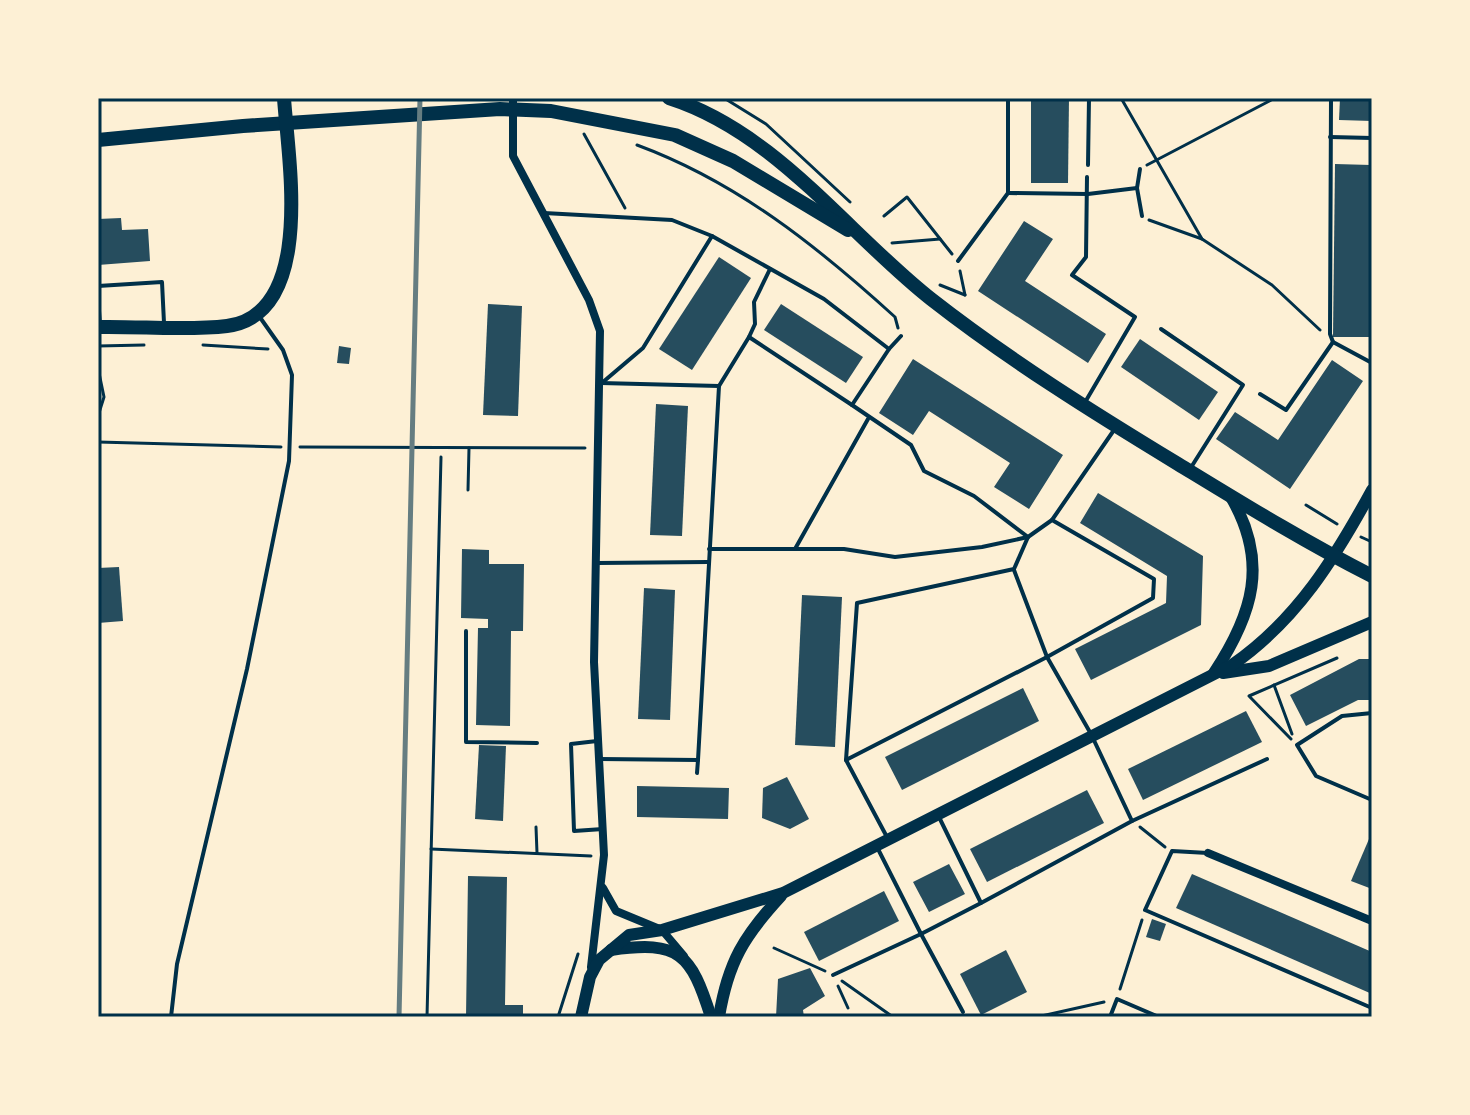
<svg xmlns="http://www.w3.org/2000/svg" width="1470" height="1115" viewBox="0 0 1470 1115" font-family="'DM Sans',sans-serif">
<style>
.building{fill:#264d5e}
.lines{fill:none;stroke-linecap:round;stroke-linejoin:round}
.path{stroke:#003049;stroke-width:3}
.service{stroke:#003049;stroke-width:4}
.minor{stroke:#003049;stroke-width:8}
.secondary{stroke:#003049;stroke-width:12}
.primary{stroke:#003049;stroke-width:14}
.rail{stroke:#657d81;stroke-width:5}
.neatline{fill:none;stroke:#003049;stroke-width:3}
</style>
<rect width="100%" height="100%" fill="#fdf0d5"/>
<g class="building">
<path d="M 1031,98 L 1069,98 L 1068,183 L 1031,183 Z"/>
<path d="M 1340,98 L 1372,98 L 1372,121 L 1339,120 Z"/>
<path d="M 1335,164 L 1371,165 L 1369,337 L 1333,337 Z"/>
<path d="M 121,218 L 122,230 L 148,229 L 150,261 L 98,265 L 98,219 Z"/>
<path d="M 1024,221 L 1053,239 L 1025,281 L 1106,334 L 1088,363 L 978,291 Z"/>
<path d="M 719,257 L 751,278 L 692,370 L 659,349 Z"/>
<path d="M 488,304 L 522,306 L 518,416 L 483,415 Z"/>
<path d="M 781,304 L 863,357 L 846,383 L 764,330 Z"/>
<path d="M 1140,339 L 1218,392 L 1199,420 L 1121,367 Z"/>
<path d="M 339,346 L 351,348 L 349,364 L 337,363 Z"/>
<path d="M 913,359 L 1063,455 L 1029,509 L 994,487 L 1010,463 L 929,411 L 913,435 L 879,413 Z"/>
<path d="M 1332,360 L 1363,381 L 1290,489 L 1216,439 L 1235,412 L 1278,440 Z"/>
<path d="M 656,404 L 688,406 L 682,536 L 650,535 Z"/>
<path d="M 1098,493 L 1203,556 L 1201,625 L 1091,680 L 1075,649 L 1166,603 L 1167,576 L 1080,523 Z"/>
<path d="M 462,549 L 489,550 L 489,564 L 524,564 L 523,631 L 511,631 L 510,726 L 476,725 L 478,628 L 488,628 L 488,619 L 461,618 Z"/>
<path d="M 119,567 L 123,621 L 98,623 L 98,568 Z"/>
<path d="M 644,588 L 675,590 L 670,720 L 638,719 Z"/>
<path d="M 802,595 L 842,597 L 835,747 L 795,745 Z"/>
<path d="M 1359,659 L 1372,659 L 1372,700 L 1358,700 L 1306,726 L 1290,695 Z"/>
<path d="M 1023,688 L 1039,721 L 902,790 L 885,757 Z"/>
<path d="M 1246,711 L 1262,742 L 1143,800 L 1128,769 Z"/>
<path d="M 479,745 L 506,746 L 503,821 L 475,819 Z"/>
<path d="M 787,777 L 809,819 L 790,829 L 762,818 L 763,788 Z"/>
<path d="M 637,786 L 729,788 L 728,819 L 637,817 Z"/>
<path d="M 1087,790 L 1104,823 L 987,882 L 970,849 Z"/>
<path d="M 1372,832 L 1372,889 L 1351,881 Z"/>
<path d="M 949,864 L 965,894 L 929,912 L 913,882 Z"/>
<path d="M 1192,874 L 1372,952 L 1372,994 L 1176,908 Z"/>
<path d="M 468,876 L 507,877 L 505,1005 L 523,1005 L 523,1017 L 466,1017 Z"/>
<path d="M 884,891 L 899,921 L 819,961 L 804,932 Z"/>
<path d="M 1152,919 L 1166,924 L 1160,941 L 1146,937 Z"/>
<path d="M 1006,950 L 1027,992 L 981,1015 L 960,974 Z"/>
<path d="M 810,968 L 825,996 L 803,1010 L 804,1017 L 776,1017 L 778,979 Z"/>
</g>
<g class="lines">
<g class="path">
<path d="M 724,98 L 766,124 L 850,202"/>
<path d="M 1121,98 L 1202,239 L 1272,285 L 1320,330"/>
<path d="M 584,134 L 625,208"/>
<path d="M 637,145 C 737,182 817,246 895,317 L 898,328"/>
<path d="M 1147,165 L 1275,98"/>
<path d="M 884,216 L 907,197 L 952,254"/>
<path d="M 1149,220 L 1202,239"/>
<path d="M 892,243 L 940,239"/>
<path d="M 960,271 L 965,295"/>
<path d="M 940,285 L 965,295"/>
<path d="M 203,345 L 268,349"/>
<path d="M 98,346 L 144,345"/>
<path d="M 98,368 L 104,397 L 98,416"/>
<path d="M 98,442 L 281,447"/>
<path d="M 300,447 L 585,448"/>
<path d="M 468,490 L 469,448"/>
<path d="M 1306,505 L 1337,524"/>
<path d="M 1361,537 L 1372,542"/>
<path d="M 1274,685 L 1292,734"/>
<path d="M 1291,739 L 1249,696 L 1337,658"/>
<path d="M 536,827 L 537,853"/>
<path d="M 1140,827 L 1165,847"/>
<path d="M 431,849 L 591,856"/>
<path d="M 774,948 L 825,971"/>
<path d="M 842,981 L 893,1017"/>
<path d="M 838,986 L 848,1008"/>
<path d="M 1120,989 L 1142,920"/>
<path d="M 427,1017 L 441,457"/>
<path d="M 558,1017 L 578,954"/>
<path d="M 1037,1017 L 1104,1002"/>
</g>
<g class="service">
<path d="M 1331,98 L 1330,334 L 1333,342 L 1372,363"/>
<path d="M 1330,137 L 1372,138"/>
<path d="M 1088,165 L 1089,98"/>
<path d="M 1137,188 L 1140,169"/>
<path d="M 1008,193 L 1088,194 L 1137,188 L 1142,216"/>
<path d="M 544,213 L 672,220 L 712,236 L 824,299 L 889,349 L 901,336"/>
<path d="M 958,261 L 1008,193 L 1008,98"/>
<path d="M 98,286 L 162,282 L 164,323"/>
<path d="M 98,298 L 100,324"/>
<path d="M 1161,329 L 1243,385 L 1190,469"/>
<path d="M 749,337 L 755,324 L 754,302 L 770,269"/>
<path d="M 889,349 L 852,405 L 911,445 L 924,471 L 974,496 L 1028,537"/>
<path d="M 603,382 L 643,348 L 712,236"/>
<path d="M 719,386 L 749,337 L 852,405"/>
<path d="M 1260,394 L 1286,410 L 1333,342"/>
<path d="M 1084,404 L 1135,317 L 1072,275 L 1086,257 L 1087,177"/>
<path d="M 1052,520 L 1154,579 L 1153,598 L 1047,657 L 846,760 L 857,603 L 1014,569 L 1028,537 Z"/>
<path d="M 1052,520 L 1114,430"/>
<path d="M 709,549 L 844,549 L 895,557 L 982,547 L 1028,537"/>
<path d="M 795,549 L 868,419"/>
<path d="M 597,563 L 708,562"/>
<path d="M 466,631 L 466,742 L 537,743"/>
<path d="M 1372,713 L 1342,716 L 1297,745 L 1316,776 L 1372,800"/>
<path d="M 597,741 L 571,744 L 574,831 L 603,829"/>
<path d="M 600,759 L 698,760 L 719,386 L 601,383"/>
<path d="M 846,760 L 888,839"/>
<path d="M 697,773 L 698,760"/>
<path d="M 1132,821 L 1267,759"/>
<path d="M 877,847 L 921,934 L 981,903 L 938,815"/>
<path d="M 1208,853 L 1172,851 L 1145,910 L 1372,1008"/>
<path d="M 981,903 L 1132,821 L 1091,734 L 1047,657 L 1014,570"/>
<path d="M 833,975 L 921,934 L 963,1012"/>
<path d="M 171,1017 L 177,964 L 247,669 L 289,461 L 292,375 L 283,350 L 259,316"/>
<path d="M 851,1017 L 851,1016"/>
<path d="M 1110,1017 L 1117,999 L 1159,1017"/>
</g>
<g class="minor">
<path d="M 513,98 L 513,156 L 589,300 L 600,331 L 594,662 L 604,855 L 591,967"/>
<path d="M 1208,853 L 1372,921"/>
<path d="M 603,888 L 616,911 L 662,930 L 684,956"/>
</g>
<g class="secondary">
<path d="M 1214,673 C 1253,614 1269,562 1231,497"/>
<path d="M 1223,673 L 1269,666 L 1372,622"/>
<path d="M 611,950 C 680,940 691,954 711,1017"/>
<path d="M 581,1017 L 590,977 L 599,960 L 629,935 L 662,930 L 783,893 L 1232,665 C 1297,620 1335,558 1372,490"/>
<path d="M 719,1017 C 728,962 744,936 781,896"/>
</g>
<g class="primary">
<path d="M 669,98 C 776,132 846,232 931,299 C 1009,360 1094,413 1178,464 C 1242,503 1305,542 1372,576"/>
<path d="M 98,140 L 243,126 L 500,109 L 551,111 L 675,135 L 733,161 L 848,230"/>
<path d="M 98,327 C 140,326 186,331 227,326 C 316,314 288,159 284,98"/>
</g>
<path class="rail" d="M 399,1017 L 420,98"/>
</g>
<rect width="1470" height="1115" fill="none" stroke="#fdf0d5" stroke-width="200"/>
<rect x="100" y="100" width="1270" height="915" class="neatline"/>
</svg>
